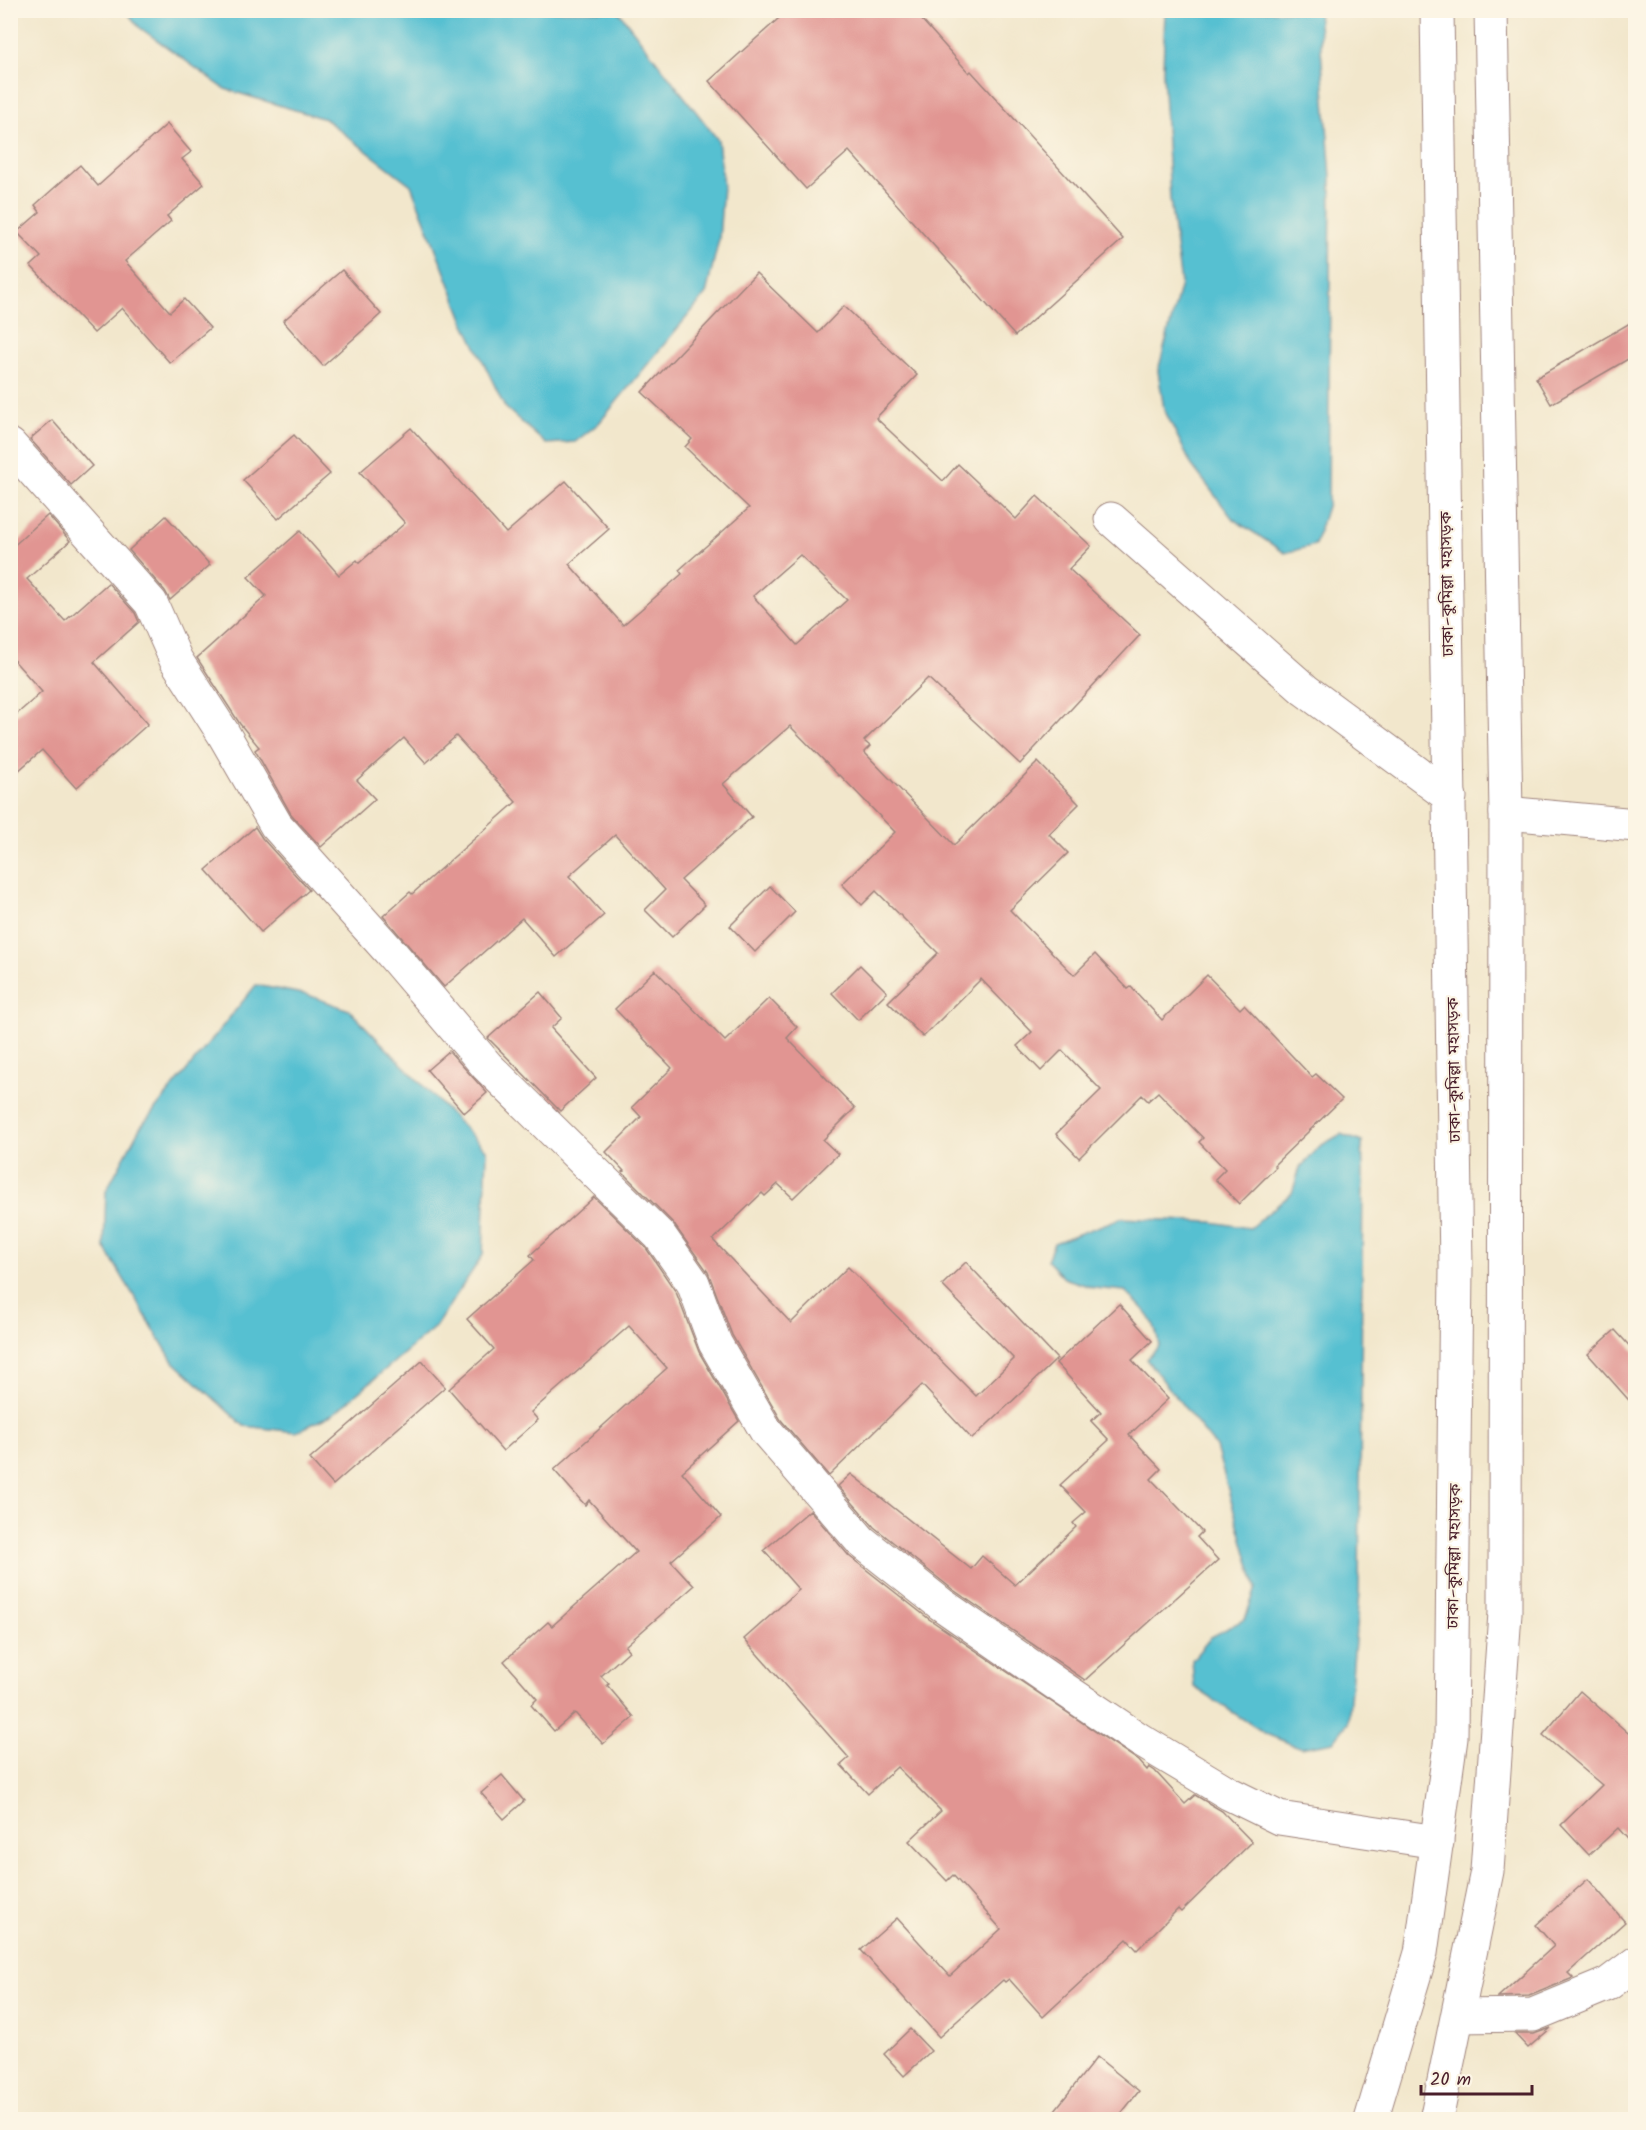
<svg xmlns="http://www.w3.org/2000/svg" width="1646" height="2130" viewBox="0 0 1646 2130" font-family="Kalam,'Noto Sans Bengali',sans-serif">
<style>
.water{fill:#56c0d1;stroke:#50707e;stroke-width:1.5}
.building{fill:#e19592;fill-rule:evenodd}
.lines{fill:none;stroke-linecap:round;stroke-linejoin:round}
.minor-casing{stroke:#9e837c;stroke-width:35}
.trunk-casing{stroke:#9e837c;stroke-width:35}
.minor{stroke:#fff;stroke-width:33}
.trunk{stroke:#fff;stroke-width:33}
.labels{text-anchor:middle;stroke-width:4.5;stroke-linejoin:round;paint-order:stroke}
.street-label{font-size:16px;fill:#4a1f2b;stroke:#fcf5e5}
</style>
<rect width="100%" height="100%" fill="#fcf5e5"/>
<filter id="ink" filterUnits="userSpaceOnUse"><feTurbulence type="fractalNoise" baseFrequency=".0167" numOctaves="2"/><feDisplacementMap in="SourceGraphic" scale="12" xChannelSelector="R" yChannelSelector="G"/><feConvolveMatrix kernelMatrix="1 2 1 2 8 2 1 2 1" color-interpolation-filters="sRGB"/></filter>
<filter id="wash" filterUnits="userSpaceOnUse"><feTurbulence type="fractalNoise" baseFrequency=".008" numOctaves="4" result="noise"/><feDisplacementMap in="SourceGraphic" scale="24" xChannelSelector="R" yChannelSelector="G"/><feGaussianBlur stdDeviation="1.35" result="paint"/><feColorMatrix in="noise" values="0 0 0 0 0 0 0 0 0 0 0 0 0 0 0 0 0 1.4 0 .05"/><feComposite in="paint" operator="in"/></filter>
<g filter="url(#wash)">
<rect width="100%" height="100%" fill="#f2e7cc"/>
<g class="water">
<path d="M 126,11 L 618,11 L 718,140 L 723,186 L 719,239 L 706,294 L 599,423 L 575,442 L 546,444 L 505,407 L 465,324 L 411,185 L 325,119 L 225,89 L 139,27 Z"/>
<path d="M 1165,11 L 1318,11 L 1331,177 L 1328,503 L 1315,545 L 1285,553 L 1233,519 L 1191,464 L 1164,409 L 1158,371 L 1181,284 L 1170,199 L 1163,72 Z"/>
<path d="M 256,985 L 308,995 L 349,1010 L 487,1151 L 483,1255 L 435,1327 L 333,1414 L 296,1432 L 244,1426 L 172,1360 L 104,1246 L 106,1191 L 140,1128 Z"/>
<path d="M 1341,1134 L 1362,1142 L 1363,1170 L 1359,1593 L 1348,1723 L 1333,1742 L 1301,1748 L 1266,1734 L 1194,1687 L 1192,1660 L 1211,1637 L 1245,1619 L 1256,1588 L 1216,1447 L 1146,1359 L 1159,1346 C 1155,1316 1145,1311 1125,1291 L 1094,1288 L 1064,1278 L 1047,1260 L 1054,1243 L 1121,1218 L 1211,1222 L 1250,1228 L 1292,1193 L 1300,1168 L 1320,1146 Z"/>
</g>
<g id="blocks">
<g class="building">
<path d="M 788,10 L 913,10 L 969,73 L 971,71 L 1123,239 L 1015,336 L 849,151 L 806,189 L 709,81 Z"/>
<path d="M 167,124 L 191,152 L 182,159 L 204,184 L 167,216 L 171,221 L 125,261 L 170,312 L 184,299 L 210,328 L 170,363 L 122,308 L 94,333 L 31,266 L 41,257 L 17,232 L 40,212 L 35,205 L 80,165 L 98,186 Z"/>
<path d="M 342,270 L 381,314 L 323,366 L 283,321 Z"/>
<path d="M 756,273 L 818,333 L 844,306 L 917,375 L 876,418 L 943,481 L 958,464 L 1016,519 L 1037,496 L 1091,546 L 1069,569 L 1140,635 L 1020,764 L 928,678 L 864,741 L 870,746 L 864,752 L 954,845 L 1038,762 L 1079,804 L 1049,834 L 1068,853 L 1010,910 L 1074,975 L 1095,954 L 1128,989 L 1131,987 L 1162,1020 L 1207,975 L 1240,1009 L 1244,1005 L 1312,1077 L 1316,1074 L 1342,1099 L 1274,1165 L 1276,1167 L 1239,1204 L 1215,1179 L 1225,1169 L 1199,1142 L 1203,1138 L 1158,1092 L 1148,1101 L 1142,1095 L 1079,1158 L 1056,1134 L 1101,1090 L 1062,1050 L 1041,1071 L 1017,1046 L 1032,1032 L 981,979 L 923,1037 L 888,1002 L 938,953 L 876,891 L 862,905 L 842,884 L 895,832 L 840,775 L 839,776 L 790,726 L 723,784 L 752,817 L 681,880 L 705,905 L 672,937 L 645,910 L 665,890 L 615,835 L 569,876 L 604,915 L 556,957 L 522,918 L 444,987 L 383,916 L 410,892 L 412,894 L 516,802 L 456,736 L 426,763 L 404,738 L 357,780 L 375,799 L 321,847 L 291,814 L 255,750 L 259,747 L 240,724 L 197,658 L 266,596 L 248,577 L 300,531 L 339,575 L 357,560 L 359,563 L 405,523 L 360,472 L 411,428 L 506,533 L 566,481 L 609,529 L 569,564 L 623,625 L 682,574 L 679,570 L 749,508 L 685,447 L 692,439 L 642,392 ZM 800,555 L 847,600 L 797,645 L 753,596 Z"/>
<path d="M 1635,320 L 1635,355 L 1551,404 L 1536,378 Z"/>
<path d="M 52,420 L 92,466 L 71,485 L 30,439 Z"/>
<path d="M 294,435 L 330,474 L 278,519 L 243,480 Z"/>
<path d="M 48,515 L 70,541 L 27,579 L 65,621 L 108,583 L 135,613 L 139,622 L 94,662 L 148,724 L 76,788 L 42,750 L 10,778 L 10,720 L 42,692 L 10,656 L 10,549 Z"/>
<path d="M 166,516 L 210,565 L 170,600 L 165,591 L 129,550 Z"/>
<path d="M 255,827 L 262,838 L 309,890 L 261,932 L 206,870 Z"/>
<path d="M 770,886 L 795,912 L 755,952 L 730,926 Z"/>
<path d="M 860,965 L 887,992 L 858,1020 L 832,993 Z"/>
<path d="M 655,970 L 725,1041 L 769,998 L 797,1027 L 787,1038 L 855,1108 L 823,1140 L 838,1154 L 793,1198 L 778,1184 L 765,1196 L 762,1193 L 713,1240 L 791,1323 L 848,1267 L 976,1396 L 1014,1359 L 942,1285 L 966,1262 L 1057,1359 L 972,1439 L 922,1385 L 829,1476 L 781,1420 L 732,1335 L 708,1272 L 673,1223 L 622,1172 L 624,1171 L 606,1152 L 641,1117 L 632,1107 L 672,1068 L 615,1009 Z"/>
<path d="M 540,992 L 562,1018 L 551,1028 L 596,1078 L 560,1111 L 488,1038 Z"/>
<path d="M 449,1051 L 487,1093 L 464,1113 L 427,1070 Z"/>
<path d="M 594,1197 L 646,1248 L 676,1292 L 699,1352 L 739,1421 L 682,1472 L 721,1517 L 671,1561 L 694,1586 L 625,1646 L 629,1651 L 601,1676 L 609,1684 L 607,1685 L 634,1717 L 603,1744 L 575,1713 L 554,1731 L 531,1705 L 537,1699 L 504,1661 L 548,1622 L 552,1626 L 636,1552 L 589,1500 L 585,1505 L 554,1470 L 667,1368 L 629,1326 L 531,1412 L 538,1420 L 503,1451 L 449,1389 L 494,1349 L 467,1319 L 534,1260 L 530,1255 Z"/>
<path d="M 1119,1304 L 1152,1341 L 1132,1360 L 1168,1399 L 1129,1435 L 1161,1469 L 1151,1479 L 1202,1532 L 1197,1537 L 1218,1560 L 1085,1680 L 952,1589 L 874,1527 L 838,1486 L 851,1474 L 971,1569 L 982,1556 L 1015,1585 L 1076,1527 L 1073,1523 L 1086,1512 L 1060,1485 L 1109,1440 L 1091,1421 L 1101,1412 L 1056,1363 Z"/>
<path d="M 1615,1330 L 1635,1352 L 1635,1407 L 1588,1354 Z"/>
<path d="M 422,1361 L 445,1387 L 333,1485 L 310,1459 Z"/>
<path d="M 810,1510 L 849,1556 L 929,1619 L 1139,1761 L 1147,1770 L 1149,1767 L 1155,1771 L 1185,1804 L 1195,1795 L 1222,1811 L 1252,1842 L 1181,1912 L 1178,1909 L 1137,1950 L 1127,1939 L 1043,2017 L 1009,1979 L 1005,1982 L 1003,1980 L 939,2037 L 861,1950 L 897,1918 L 950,1976 L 1001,1929 L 953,1875 L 947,1881 L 909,1841 L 941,1811 L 897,1767 L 868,1794 L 841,1765 L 849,1758 L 744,1639 L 799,1590 L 764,1550 Z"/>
<path d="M 1580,1691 L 1635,1739 L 1635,1847 L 1618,1828 L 1589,1855 L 1561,1825 L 1602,1785 L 1543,1735 Z"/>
<path d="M 502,1775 L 524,1801 L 504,1819 L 481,1793 Z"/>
<path d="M 1588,1879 L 1625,1922 L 1568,1973 L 1573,1978 L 1529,1996 L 1498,1997 L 1554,1946 L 1536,1925 Z"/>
<path d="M 1551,2028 L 1528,2048 L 1515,2034 L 1534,2034 Z"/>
<path d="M 910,2029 L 931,2051 L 904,2076 L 884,2054 Z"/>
<path d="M 1097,2057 L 1139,2091 L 1116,2120 L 1047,2120 Z"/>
</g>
</g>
</g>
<g filter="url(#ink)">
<use href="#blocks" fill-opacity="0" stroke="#9e837c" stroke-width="1.5"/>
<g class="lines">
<g class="minor-casing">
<g id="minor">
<path d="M 10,445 L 151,603 L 176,660 L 223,733 L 276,825 L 391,953 L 487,1066 L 660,1236 L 693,1283 L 715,1343 L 766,1431 L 861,1541 L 941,1604 L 1058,1685 L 1140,1740 L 1230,1794 L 1279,1818 L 1437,1842"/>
<path d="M 1111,519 L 1305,690 L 1450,797"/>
<path d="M 1506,813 L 1636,825"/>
<path d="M 1458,2016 L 1533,2015 L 1608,1984 L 1636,1963"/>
</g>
</g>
<g class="trunk-casing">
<g id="trunk">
<path d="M 1371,2120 L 1421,1953 L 1451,1738 L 1456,1267 L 1437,10"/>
<path d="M 1436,2120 L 1487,1871 L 1505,1613 L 1506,813 L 1491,10"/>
</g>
</g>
<use href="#minor" class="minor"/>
<use href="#trunk" class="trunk"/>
</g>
</g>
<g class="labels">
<g class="street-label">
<text transform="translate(1446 584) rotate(-91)" y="6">ঢাকা–কুমিল্লা মহাসড়ক</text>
<text transform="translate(1453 1070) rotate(-91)" y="6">ঢাকা–কুমিল্লা মহাসড়ক</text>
<text transform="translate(1453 1556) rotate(-89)" y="6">ঢাকা–কুমিল্লা মহাসড়ক</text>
</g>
</g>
<rect width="1646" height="2130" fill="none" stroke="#fcf5e5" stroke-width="36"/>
<path d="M1421 2085v9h111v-9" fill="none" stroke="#4a1f2b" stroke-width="3"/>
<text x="1430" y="2085" font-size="18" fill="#4a1f2b" stroke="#fcf5e5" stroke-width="4.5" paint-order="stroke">20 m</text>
</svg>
